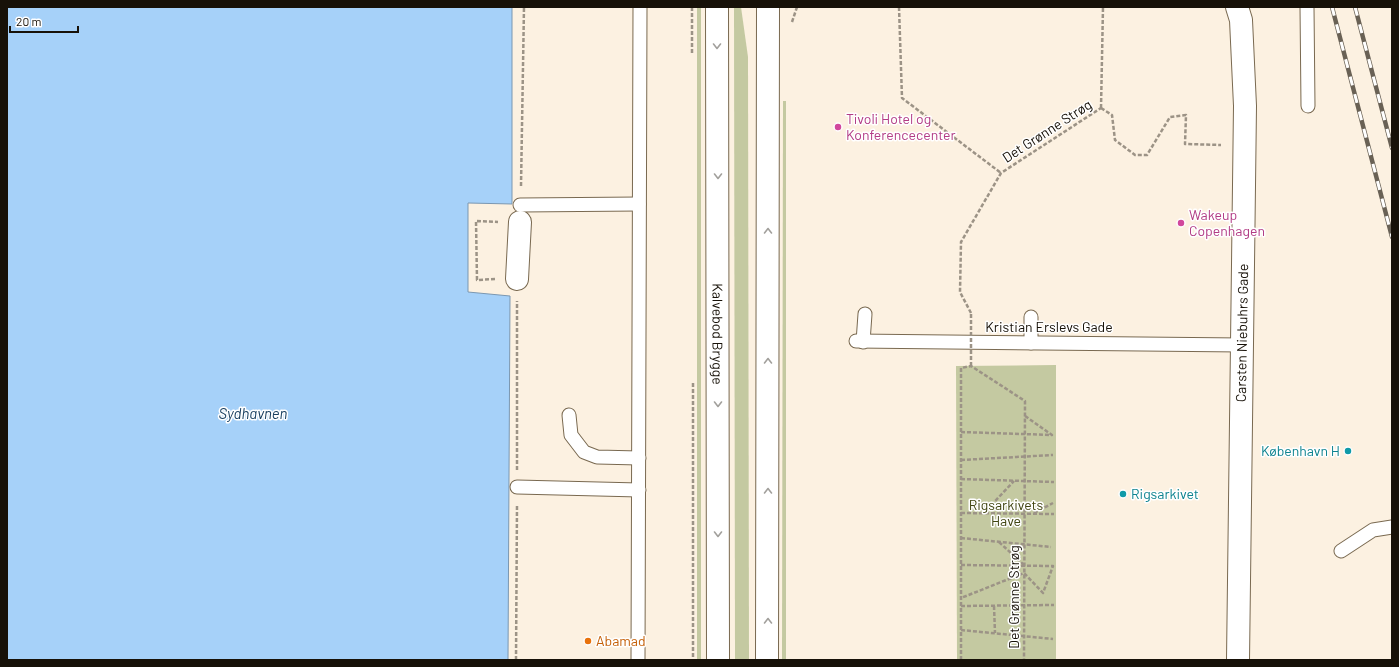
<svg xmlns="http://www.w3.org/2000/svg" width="1399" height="667" viewBox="0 0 1399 667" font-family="Barlow,sans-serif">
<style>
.green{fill:#c4c9a1}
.water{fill:#a6d1f9;stroke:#7b97b1}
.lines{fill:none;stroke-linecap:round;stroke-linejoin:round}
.lane-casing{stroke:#796950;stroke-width:15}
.street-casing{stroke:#796950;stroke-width:24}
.primary-casing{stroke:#796950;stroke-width:24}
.path{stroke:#9c9386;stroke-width:2.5;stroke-dasharray:4 2;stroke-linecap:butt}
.lane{stroke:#fff;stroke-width:13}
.street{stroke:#fff;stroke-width:22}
.primary{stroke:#fff;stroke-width:22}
.rail-casing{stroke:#696155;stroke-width:4.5}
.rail{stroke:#fff;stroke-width:3;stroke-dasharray:9;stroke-linecap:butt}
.path-bridge{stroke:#9c9386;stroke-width:2.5;stroke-dasharray:4 2;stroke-linecap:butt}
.oneway{stroke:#a2a09c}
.hotel-dot{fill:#d1479c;stroke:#fff;stroke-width:1.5}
.culture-dot{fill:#0f9aa8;stroke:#fff;stroke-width:1.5}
.food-dot{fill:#e8710a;stroke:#fff;stroke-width:1.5}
.labels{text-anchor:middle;stroke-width:3;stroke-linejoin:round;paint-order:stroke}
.hotel-label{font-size:14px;fill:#b23c85;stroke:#fff;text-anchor:start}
.street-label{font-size:14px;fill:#171108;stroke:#fff}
.culture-label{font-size:14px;fill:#0d838f;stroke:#fff;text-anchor:end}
.park-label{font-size:14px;fill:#414511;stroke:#fff}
.food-label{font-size:14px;fill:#c56008;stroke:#fff;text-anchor:start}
.water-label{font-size:15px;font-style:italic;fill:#183f60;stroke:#fff}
</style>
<rect width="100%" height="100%" fill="#fcf1e1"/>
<g class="green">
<rect x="697" y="7" width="4" height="653"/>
<path d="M 734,7 L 741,7 L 748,57 L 749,660 L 735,660 Z"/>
<path d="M 783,101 L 786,101 L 786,660 L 782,660 Z"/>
<path d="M 1056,365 L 1056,660 L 957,660 L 956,366 Z"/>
</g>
<path class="water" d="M 7,7 L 512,7 L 512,204 L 468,203 L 468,292 L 510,296 L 508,660 L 7,660 Z"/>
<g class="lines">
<g class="lane-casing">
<g id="lane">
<path d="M 1307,7 L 1308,106"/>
<path d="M 520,205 L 639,204"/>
<path d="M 1031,317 L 1031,343"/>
<path d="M 856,341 L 1242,345"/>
<path d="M 863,342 L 865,314"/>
<path d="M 569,415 L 571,435 L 584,452 L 597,457 L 639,458"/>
<path d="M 517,487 L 639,490"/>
<path d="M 1341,551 L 1373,530 L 1392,527"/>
<path d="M 638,660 L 640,7"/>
</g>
</g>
<g class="street-casing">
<g id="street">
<path d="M 1237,7 L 1241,20 L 1245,106 L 1238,660"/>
<path d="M 517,279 L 520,222"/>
</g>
</g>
<g class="primary-casing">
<g id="primary">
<path id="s1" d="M 717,7 L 718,660"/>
<path d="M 767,660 L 768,7"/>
</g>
</g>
<g class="path">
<path d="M 692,7 L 692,54"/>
<path d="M 899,7 L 902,98 L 1001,173"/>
<path d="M 792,22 L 797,7"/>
<path d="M 1101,108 L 1112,115 L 1115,140 L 1135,155 L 1147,155 L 1170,117 L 1186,115 L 1185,144 L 1221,145"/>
<path d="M 1101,108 L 1103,7"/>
<path d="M 521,186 L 524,7"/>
<path d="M 495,279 L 477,280 L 476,221 L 498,222"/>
<path d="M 971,313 L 960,292 L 961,242 L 1001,173 L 1101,108"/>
<path d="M 693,383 L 693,660"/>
<path d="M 961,432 L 1052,435 L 1025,416"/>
<path d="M 961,460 L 1053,455"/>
<path d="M 517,470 L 517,301"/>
<path d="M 961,479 L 1054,482"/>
<path d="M 961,513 L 1054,514"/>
<path d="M 1034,513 L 1053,503"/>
<path d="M 983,514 L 1014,481"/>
<path d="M 961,538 L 1051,547"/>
<path d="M 999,542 L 1024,565"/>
<path d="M 961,565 L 1053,566 L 1043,593 L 1024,573 L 961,598"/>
<path d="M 961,606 L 1054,605"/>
<path d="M 994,606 L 995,633"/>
<path d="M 961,630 L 1053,639"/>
<path d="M 516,660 L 517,505"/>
<path d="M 961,660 L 961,368 L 971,366 L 1025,401 L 1024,660"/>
</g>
<use href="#lane" class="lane"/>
<use href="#street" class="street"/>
<use href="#primary" class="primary"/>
<g class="rail-casing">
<g id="rail">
<path d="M 1332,7 L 1392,237"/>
<path d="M 1355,7 L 1392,148"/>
</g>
</g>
<use href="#rail" class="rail"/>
<path class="path-bridge" d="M 971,366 L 971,313"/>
</g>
<defs><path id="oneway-chevron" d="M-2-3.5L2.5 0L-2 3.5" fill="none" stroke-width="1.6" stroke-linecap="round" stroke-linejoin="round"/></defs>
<g class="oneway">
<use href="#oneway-chevron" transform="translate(717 46) rotate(90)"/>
<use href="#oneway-chevron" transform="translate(718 176) rotate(90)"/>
<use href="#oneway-chevron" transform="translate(768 231) rotate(-90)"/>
<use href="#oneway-chevron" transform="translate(768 361) rotate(-90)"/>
<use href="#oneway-chevron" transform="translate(718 404) rotate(90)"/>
<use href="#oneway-chevron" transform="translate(768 491) rotate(-90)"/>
<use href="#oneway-chevron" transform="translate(718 534) rotate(90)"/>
<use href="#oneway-chevron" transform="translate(768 621) rotate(-90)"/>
</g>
<g class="hotel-dot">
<circle cx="838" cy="127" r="4"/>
<circle cx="1181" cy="223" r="4"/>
</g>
<g class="culture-dot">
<circle cx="1348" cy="451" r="4"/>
<circle cx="1123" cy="494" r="4"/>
</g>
<circle class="food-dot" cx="588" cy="641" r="4"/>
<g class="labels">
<g class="hotel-label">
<text x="846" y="124">Tivoli Hotel og<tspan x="846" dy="16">Konferencecenter</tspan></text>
<text x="1189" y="220">Wakeup<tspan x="1189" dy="16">Copenhagen</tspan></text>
</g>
<g class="street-label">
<text transform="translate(1047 131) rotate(-33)" y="5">Det Grønne Strøg</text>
<text x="1049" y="332">Kristian Erslevs Gade</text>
<text transform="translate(1242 333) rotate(-89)" y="5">Carsten Niebuhrs Gade</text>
<text dy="5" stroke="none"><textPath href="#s1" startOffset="327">Kalvebod Brygge</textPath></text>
<text transform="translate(1014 597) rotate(-90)" y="5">Det Grønne Strøg</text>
</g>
<g class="culture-label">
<text x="1340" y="456">København H</text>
<text x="1131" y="499" text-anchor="start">Rigsarkivet</text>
</g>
<g class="park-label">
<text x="1006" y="510">Rigsarkivets<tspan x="1006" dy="16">Have</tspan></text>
</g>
<g class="food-label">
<text x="596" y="646">Abamad</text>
</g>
<g class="water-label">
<text x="253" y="419">Sydhavnen</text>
</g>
</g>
<rect width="1399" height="667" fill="none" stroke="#171108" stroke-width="16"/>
<path d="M10 26v6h68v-6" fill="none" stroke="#171108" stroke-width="2"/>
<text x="16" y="26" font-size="12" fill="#171108" stroke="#ffffff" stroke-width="3" paint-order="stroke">20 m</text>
</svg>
